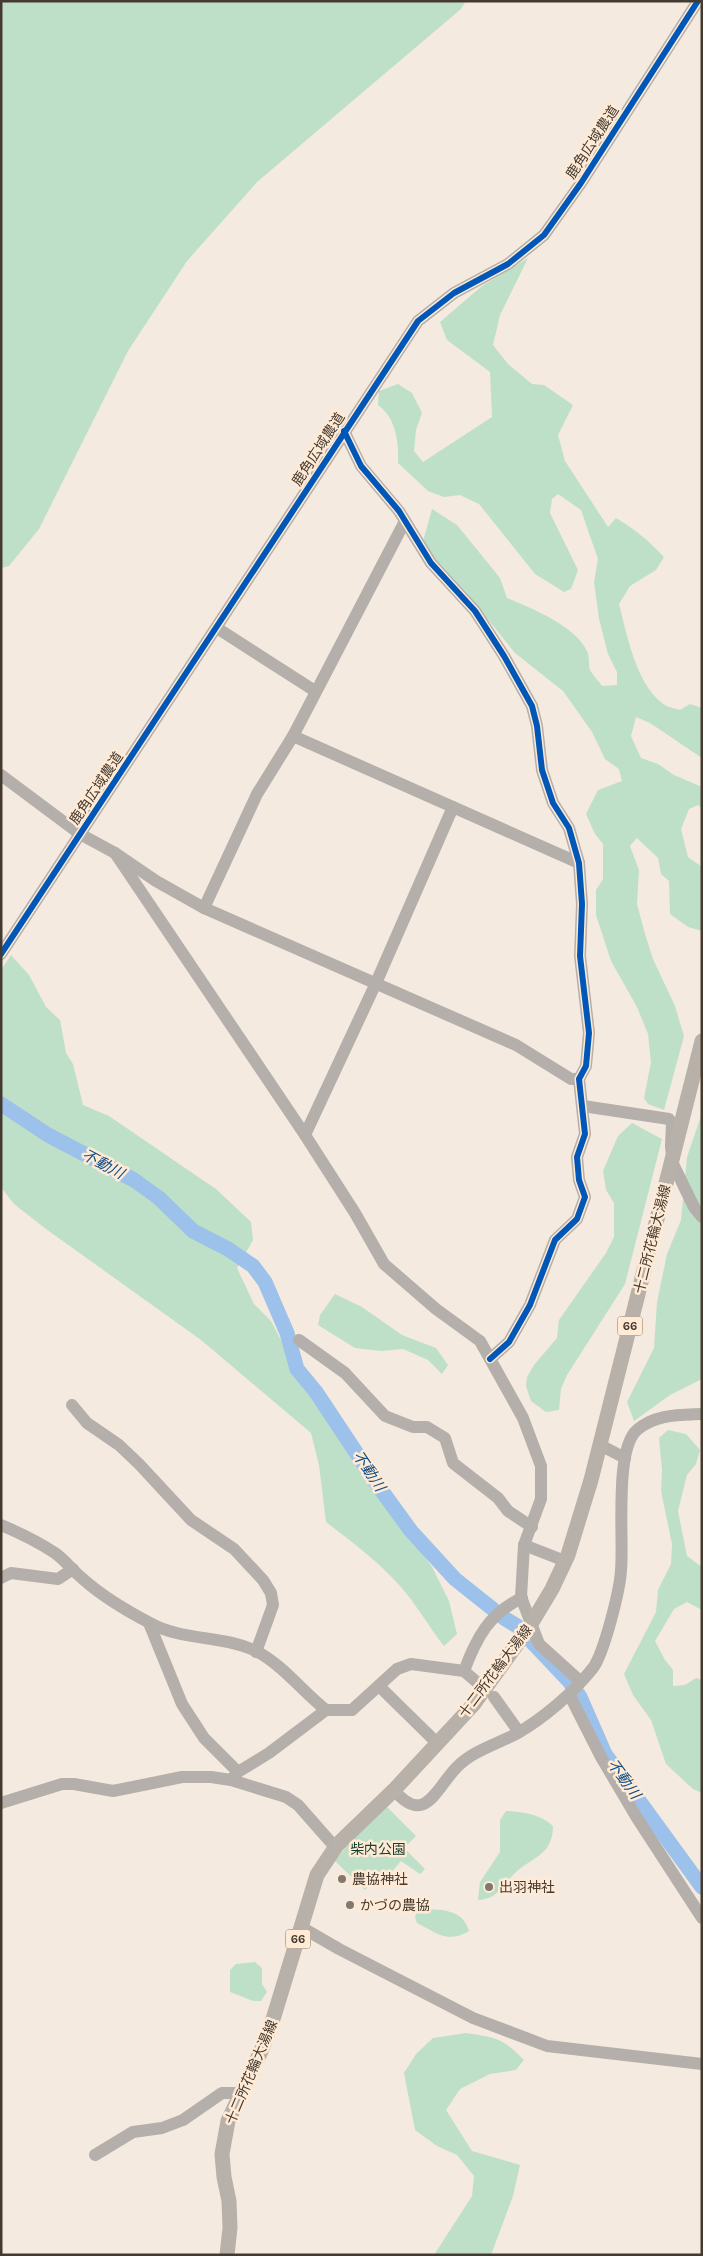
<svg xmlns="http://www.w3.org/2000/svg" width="703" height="2256" viewBox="0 0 703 2256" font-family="Karla,'Noto Sans JP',sans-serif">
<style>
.green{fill:#bee0c8}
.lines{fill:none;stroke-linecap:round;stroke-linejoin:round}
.river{stroke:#9cc1ea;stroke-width:15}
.minor{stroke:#b4afaa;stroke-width:12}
.major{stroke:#b8b1a9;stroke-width:15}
.cycleway-casing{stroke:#ffead5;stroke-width:9}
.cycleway{stroke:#0057b8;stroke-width:6}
.poi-dot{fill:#82786d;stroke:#ffead5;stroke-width:2}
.labels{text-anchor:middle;stroke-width:5;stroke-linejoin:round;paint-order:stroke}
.shield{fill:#ffead5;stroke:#7c6f62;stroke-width:1}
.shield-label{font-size:12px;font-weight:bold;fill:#443a30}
.street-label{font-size:14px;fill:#443a30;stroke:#ffead5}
.park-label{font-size:14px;fill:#163f2d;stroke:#ffead5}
.poi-label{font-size:14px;fill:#443a30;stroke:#ffead5;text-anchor:start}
.water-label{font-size:15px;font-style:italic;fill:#0e4c85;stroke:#ffead5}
</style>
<rect width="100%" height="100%" fill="#f5eadf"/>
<g class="green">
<path d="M 1,1 L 466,1 L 461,9 L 257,182 L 187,261 L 128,351 L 39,529 L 9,566 L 1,568 Z"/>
<path d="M 528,258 L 500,315 L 493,345 L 508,364 L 532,384 L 544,385 L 573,405 L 558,435 L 565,461 L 608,527 L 616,518 C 635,529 649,541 664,557 L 656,570 L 630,586 L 619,604 C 627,635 636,683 662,703 C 666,707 674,708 680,710 L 690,704 L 702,708 L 702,758 L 650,723 L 636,717 L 631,736 L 641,758 L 658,764 L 674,775 L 702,787 L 702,808 L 698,805 L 689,809 L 681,829 L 688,857 L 702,867 L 702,931 L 688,927 L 670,914 L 669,881 L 661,874 L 658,858 L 637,838 L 630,846 L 639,870 L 637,904 L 645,934 L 653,959 L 675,1006 L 684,1036 L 664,1110 L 648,1104 L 644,1098 L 651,1062 L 648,1034 L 637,1007 L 611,961 L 596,915 L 596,890 L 603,879 L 603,844 L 595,834 L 586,814 L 598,790 L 622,781 L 619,769 L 605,759 L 592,732 L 563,691 L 515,653 L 465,591 L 422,545 L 432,509 L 457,525 L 500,578 L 507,598 C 530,607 577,627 587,651 C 590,657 588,664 590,670 C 593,676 599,681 602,686 L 617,685 L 617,672 L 608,654 L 599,619 L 594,582 L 598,559 L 581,510 L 558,494 L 552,499 L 550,513 L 578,570 L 571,589 L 564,592 L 535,574 L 479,504 L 460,495 L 444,497 L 428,491 L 398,463 C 399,442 396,418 378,405 L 379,391 L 398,384 L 412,393 L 422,413 L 416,430 L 414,451 L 423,462 L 492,417 L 490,372 L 447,340 L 440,322 L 482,286 Z"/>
<path d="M 11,955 L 29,975 L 46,1007 L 60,1020 L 66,1053 L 73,1064 L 83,1105 L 109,1116 L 188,1170 L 216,1189 L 251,1222 L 253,1240 L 237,1268 L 254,1304 L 271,1321 L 294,1365 L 432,1567 L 449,1601 L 457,1634 L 444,1646 C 429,1627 416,1604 401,1587 C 379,1562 352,1542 326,1522 L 319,1465 L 311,1433 L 201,1340 L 46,1229 L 14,1204 L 1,1187 L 1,970 Z"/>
<path d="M 702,1113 L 702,1379 L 670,1395 L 634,1421 L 627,1402 L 654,1348 L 657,1302 L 667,1254 L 681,1220 L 687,1157 Z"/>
<path d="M 632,1123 L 662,1139 L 625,1284 L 567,1375 L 561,1389 L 559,1410 L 546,1412 L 531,1401 L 526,1386 L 527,1377 L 534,1365 L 557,1338 L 559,1320 L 606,1253 L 614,1237 L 614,1203 L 606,1190 L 603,1171 L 618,1136 Z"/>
<path d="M 335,1294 L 362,1307 L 402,1335 L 436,1348 L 448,1365 L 442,1374 L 428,1360 L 403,1349 L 381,1351 L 355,1348 L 318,1325 L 320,1315 Z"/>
<path d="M 668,1430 L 686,1434 L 700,1450 L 696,1464 L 687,1475 L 678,1511 L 687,1556 L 702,1567 L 702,1610 L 687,1602 L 674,1609 L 655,1641 L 665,1660 L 673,1670 L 673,1686 L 685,1685 L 696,1678 L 702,1680 L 702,1793 L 693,1789 L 666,1764 L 651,1720 L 633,1695 L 624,1674 L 656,1612 L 658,1590 L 671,1564 L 672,1544 L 661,1491 L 662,1470 L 659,1438 Z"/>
<path d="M 386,1806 L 416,1836 L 404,1848 L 425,1869 L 420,1874 L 401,1861 L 385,1880 L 379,1874 L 365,1890 L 335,1861 L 355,1835 Z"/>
<path d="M 506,1811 C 523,1812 540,1814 553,1826 C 553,1856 531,1857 514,1874 C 502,1886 498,1899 478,1900 L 480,1882 L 500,1852 L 500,1820 Z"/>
<path d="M 418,1909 C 439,1910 462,1907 469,1931 C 447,1944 437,1933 417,1923 L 415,1917 Z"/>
<path d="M 255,1962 L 262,1968 L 262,1984 L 267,1992 L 261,2001 L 253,2001 L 230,1992 L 230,1970 L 236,1964 Z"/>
<path d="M 466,2033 C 497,2038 501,2037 524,2060 L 516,2070 L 490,2074 L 460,2089 L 446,2110 L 472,2151 L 520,2165 L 513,2196 L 491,2255 L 434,2255 L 472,2196 L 474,2176 L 457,2155 L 437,2146 L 415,2130 L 404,2073 L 416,2054 L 433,2038 Z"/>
</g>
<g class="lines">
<path class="river" d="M 1,1104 L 48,1135 L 134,1180 L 159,1198 L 193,1231 L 228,1249 L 253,1266 L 265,1282 L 287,1333 L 297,1369 L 316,1392 L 379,1487 L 411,1531 L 455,1579 L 504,1618 L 517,1626 L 569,1681 L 580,1697 L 605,1754 L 702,1887"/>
<g class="minor">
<path d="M 344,431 L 361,466 L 399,511 L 431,563 L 475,611 L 504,656 L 532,706 L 537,726 L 542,770 L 553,803 L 569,828 L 579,863 L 582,904 L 580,956 L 589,1033 L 586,1066 L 579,1079 L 585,1134 L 577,1157 L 579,1180 L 585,1197 L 577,1219 L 555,1240 L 530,1305 L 509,1342 L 490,1359"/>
<path d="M 217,628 L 315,691"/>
<path d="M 293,736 L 579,863"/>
<path d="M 1,775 L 80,834 L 115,853 L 156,881 L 204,908 L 516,1045 L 571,1079 L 579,1079"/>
<path d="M 115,853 L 305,1135 L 355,1213 L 384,1264 L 436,1309 L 480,1341 L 499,1375 L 523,1418 L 541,1466 L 541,1499 L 524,1545 L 521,1597 L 539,1644 L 580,1681"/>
<path d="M 204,908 L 257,794 L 293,736 L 404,523"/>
<path d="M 1,954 L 418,321 L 454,293 L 508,264 L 544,235 L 581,183 L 698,1"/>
<path d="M 583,1106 L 669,1119 L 672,1124 L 671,1146 L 673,1164 L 694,1207 L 702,1217"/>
<path d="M 305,1135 L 376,983 L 453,807"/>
<path d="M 299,1340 L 345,1373 L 385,1416 L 413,1427 L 427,1427 L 445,1438 L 453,1463 L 498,1498 L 508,1511 L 532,1527"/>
<path d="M 72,1405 L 87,1423 L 119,1445 L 139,1464 L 191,1520 L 234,1549 L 263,1580 L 271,1593 L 273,1605 L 256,1652"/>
<path d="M 600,1445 L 625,1458"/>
<path d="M 1,1525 C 20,1533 38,1542 55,1553 C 65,1560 73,1571 83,1579 C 102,1596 127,1611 150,1623 C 182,1641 222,1635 256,1651 C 283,1665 302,1691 326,1710"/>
<path d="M 524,1545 L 565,1561"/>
<path d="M 1,1578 L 11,1573 L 58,1579 L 73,1569"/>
<path d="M 149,1623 L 182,1704 L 204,1738 L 238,1772"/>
<path d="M 464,1671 C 476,1639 489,1613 522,1598"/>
<path d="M 379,1686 L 437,1743"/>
<path d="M 569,1694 L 601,1757 L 637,1818 L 702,1918"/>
<path d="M 494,1697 L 519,1732"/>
<path d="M 231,1780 L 238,1772 L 269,1753 L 326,1710 L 352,1710 L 397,1669 L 411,1664 L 464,1671 L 479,1684"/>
<path d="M 394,1790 C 425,1827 436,1788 457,1767 C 472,1751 497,1744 516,1734 C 544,1718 573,1693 593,1668 C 604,1653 620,1590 621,1570 C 624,1540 614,1450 637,1430 C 655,1414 679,1415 702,1414"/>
<path d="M 1,1803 L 62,1784 L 74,1784 L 113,1791 L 182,1777 L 211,1777 L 231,1780 L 286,1797 L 298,1805 L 335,1847"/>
<path d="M 301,1927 L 339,1949 L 473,2018 L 547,2046 L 702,2064"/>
<path d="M 95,2155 L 133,2132 L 162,2128 L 183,2120 L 222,2093 L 241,2093"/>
</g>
<path class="major" d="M 227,2255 L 230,2228 L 229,2201 L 224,2177 L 222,2154 L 228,2121 L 262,2049 L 274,2016 L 317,1875 L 337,1845 L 394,1790 L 473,1705 L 528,1629 L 552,1589 L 568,1555 L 591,1480 L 702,1041"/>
<g class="cycleway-casing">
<g id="cycleway">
<path d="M 344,431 L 361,466 L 399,511 L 431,563 L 475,611 L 504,656 L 532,706 L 537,726 L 542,770 L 553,803 L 569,828 L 579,863 L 582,904 L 580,956 L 589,1033 L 586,1066 L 579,1079 L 585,1134 L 577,1157 L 579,1180 L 585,1197 L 577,1219 L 555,1240 L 530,1305 L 509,1342 L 490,1359"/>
<path d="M 1,954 L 418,321 L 454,293 L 508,264 L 544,235 L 581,183 L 698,1"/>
</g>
</g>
<use href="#cycleway" class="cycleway"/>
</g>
<g class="poi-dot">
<circle cx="342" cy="1879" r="5"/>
<circle cx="489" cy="1887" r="5"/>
<circle cx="350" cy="1905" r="5"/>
</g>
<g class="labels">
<g class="shield">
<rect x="617.5" y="1316.5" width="25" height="19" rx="4"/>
<rect x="285.5" y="1929.5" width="25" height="19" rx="4"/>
</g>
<g class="shield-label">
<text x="630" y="1330">66</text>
<text x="298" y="1943">66</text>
</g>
<g class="street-label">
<text transform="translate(592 142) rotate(-57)" y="5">鹿角広域農道</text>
<text transform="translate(318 449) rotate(-57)" y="5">鹿角広域農道</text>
<text transform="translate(96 788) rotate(-56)" y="5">鹿角広域農道</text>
<text transform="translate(652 1239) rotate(-76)" y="5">十二所花輪大湯線</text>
<text transform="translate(495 1671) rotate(-53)" y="5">十二所花輪大湯線</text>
<text transform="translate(251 2072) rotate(-67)" y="5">十二所花輪大湯線</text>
</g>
<g class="park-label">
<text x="378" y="1854">柴内公園</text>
</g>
<g class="poi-label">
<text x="352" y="1884">農協神社</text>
<text x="499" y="1892">出羽神社</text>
<text x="360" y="1910">かづの農協</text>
</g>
<g class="water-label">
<text transform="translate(103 1164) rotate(28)" y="5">不動川</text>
<text transform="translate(369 1471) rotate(56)" y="5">不動川</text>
<text transform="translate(624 1779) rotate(54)" y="5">不動川</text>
</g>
</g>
<rect width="703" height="2256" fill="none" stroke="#443a30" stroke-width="5"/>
</svg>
